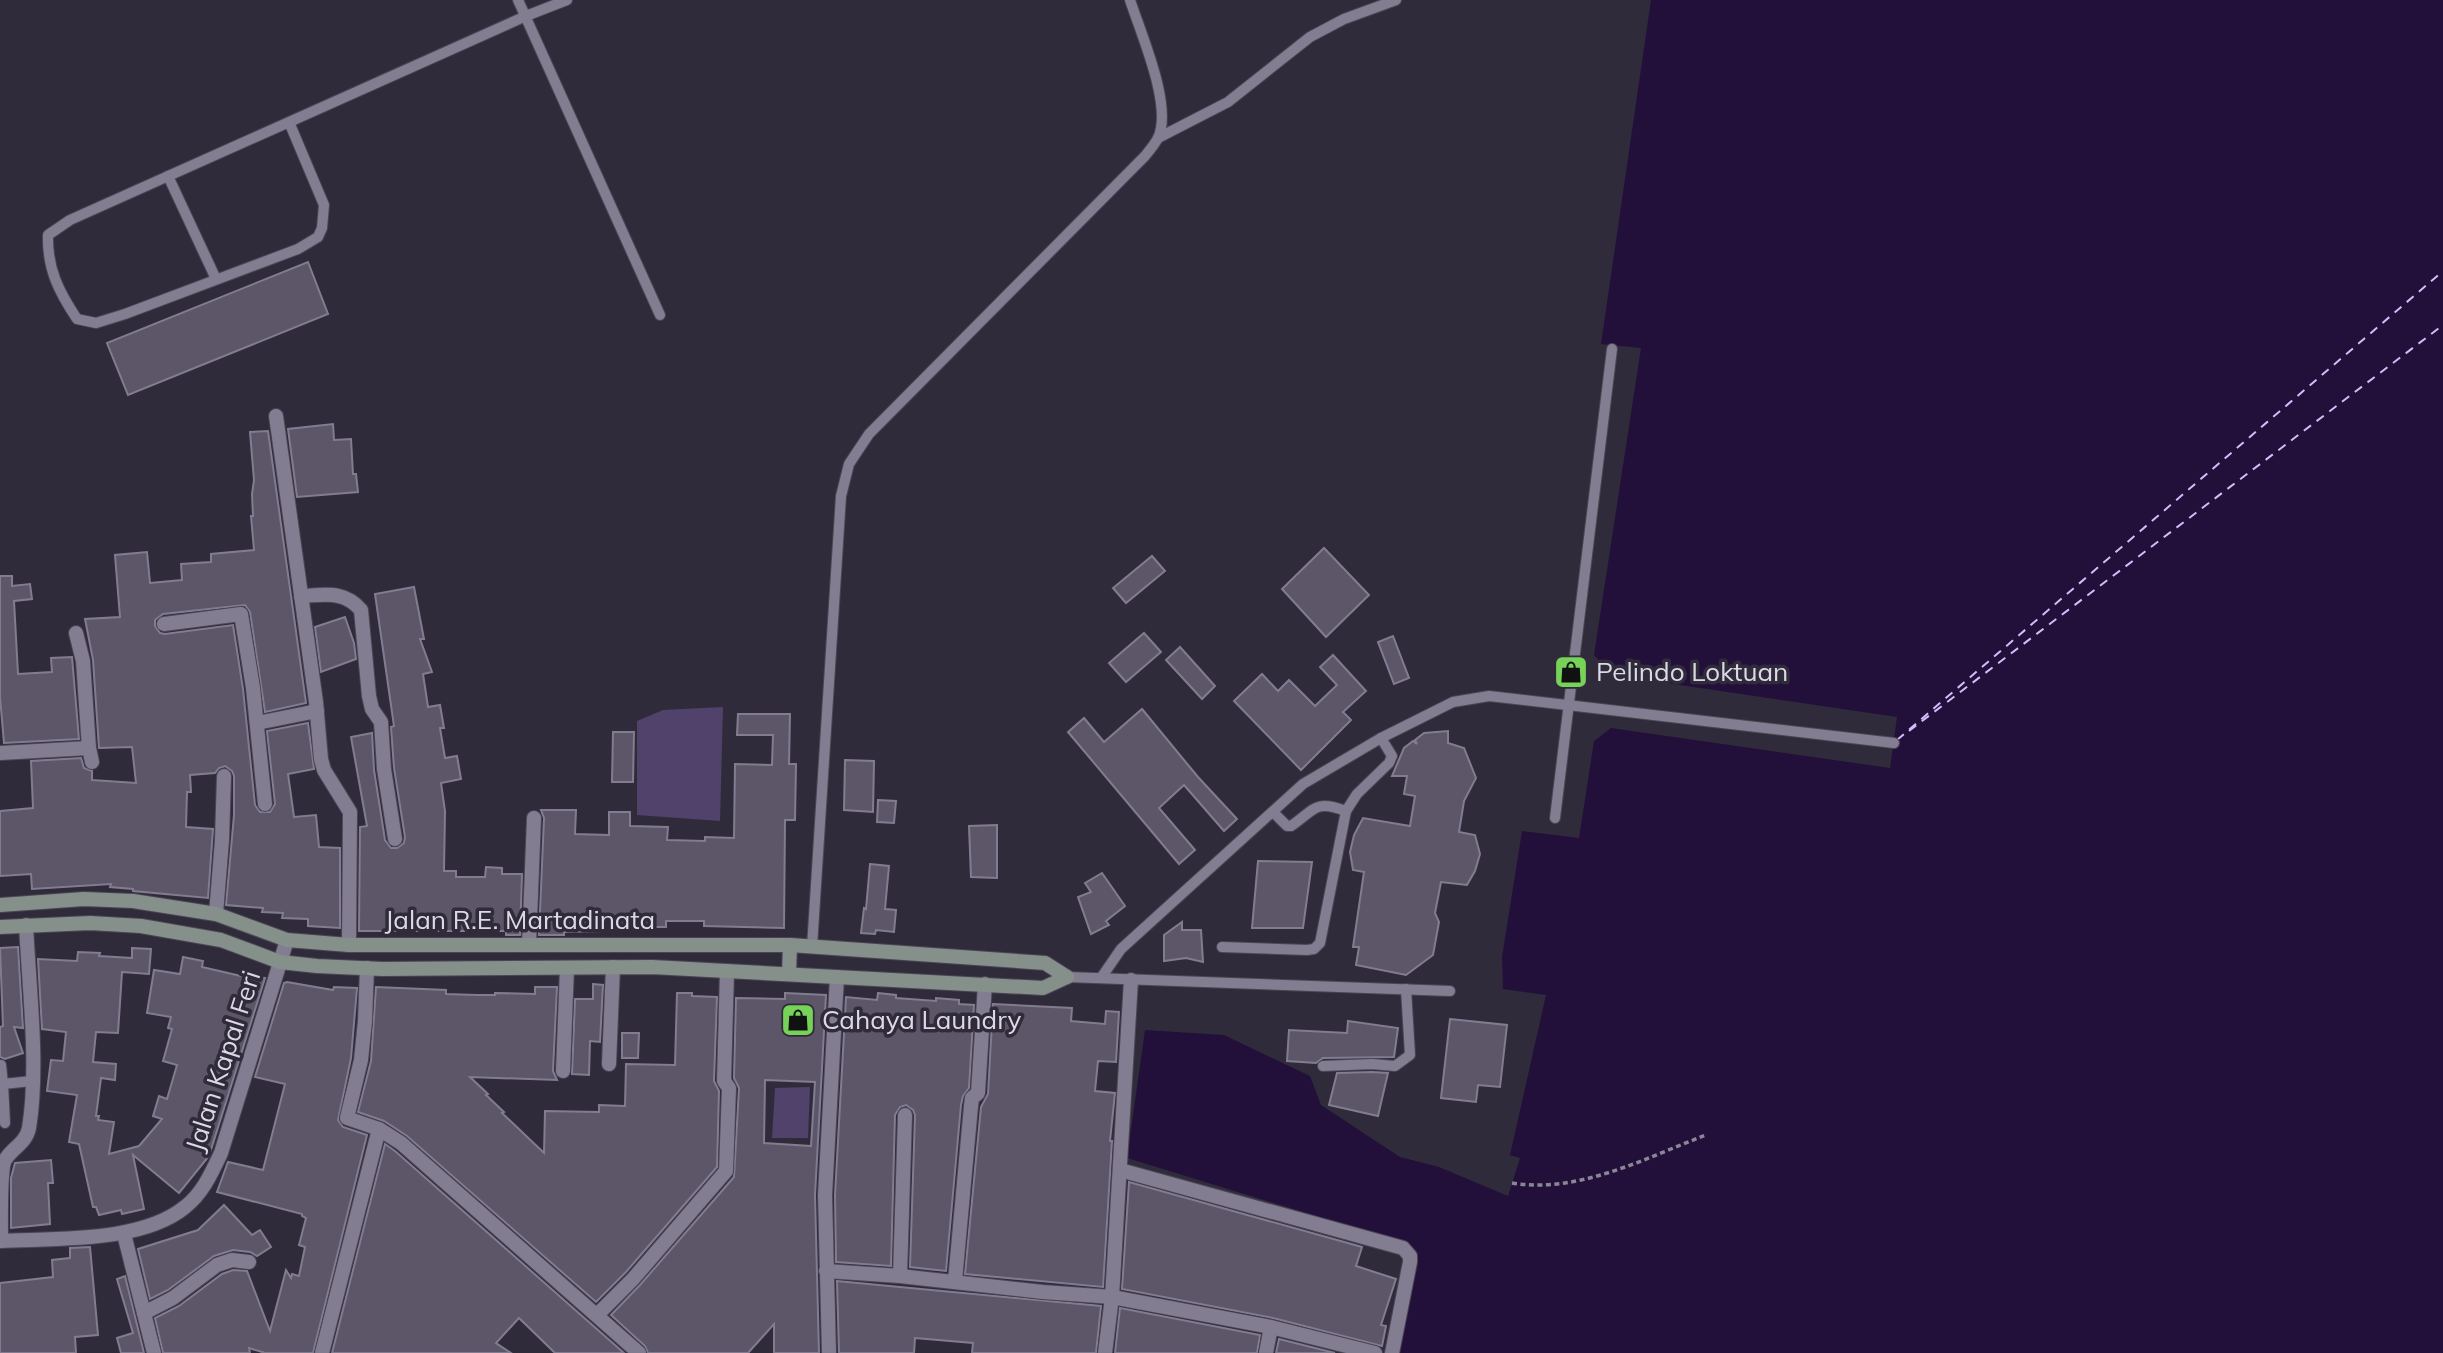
<svg xmlns="http://www.w3.org/2000/svg" width="2443" height="1353" viewBox="0 0 2443 1353" font-family="Mulish,sans-serif">
<style>
.green{fill:#51426c}
.water{fill:#22103b}
.lines{fill:none;stroke-linecap:round;stroke-linejoin:round}
.ferry{stroke:#d2bdfb;stroke-width:2;stroke-dasharray:9 7;stroke-linecap:butt}
.building{fill:#5c5668;stroke:#827c90;stroke-width:2;fill-rule:evenodd}
.lane-casing{stroke:#4b4654;stroke-width:12}
.street-casing{stroke:#4b4654;stroke-width:16}
.secondary-casing{stroke:#4b4654;stroke-width:16}
.path{stroke:#8a8794;stroke-width:3.5;stroke-dasharray:5 3.5;stroke-linecap:butt}
.lane{stroke:#837d91;stroke-width:10}
.street{stroke:#837d91;stroke-width:14}
.secondary{stroke:#849089;stroke-width:14}
.labels{text-anchor:middle;stroke-width:7;stroke-linejoin:round;paint-order:stroke}
.poi-label{font-size:26px;fill:#dcd9e4;stroke:#302b3b;text-anchor:start}
.street-label{font-size:26px;fill:#dcd9e4;stroke:#302b3b}
</style>
<rect width="100%" height="100%" fill="#302b3b"/>
<g class="green">
<path d="M 723,707 L 720,821 L 637,815 L 637,721 L 663,710 Z"/>
<path d="M 810,1087 L 808,1138 L 772,1138 L 775,1088 Z"/>
</g>
<path class="water" d="M 1651,0 L 2443,0 L 2443,1353 L 1398,1353 L 1408,1244 L 1127,1158 L 1145,1030 L 1224,1035 L 1310,1076 L 1321,1105 L 1400,1157 L 1439,1167 L 1508,1196 L 1520,1158 L 1510,1155 L 1546,995 L 1503,989 L 1502,957 L 1522,831 L 1579,838 L 1594,741 L 1611,728 L 1890,768 L 1897,717 L 1612,675 L 1594,655 L 1641,348 L 1601,344 Z"/>
<g class="lines">
<g class="ferry">
<path d="M 1909,731 L 2443,325"/>
<path d="M 1897,740 L 2443,271"/>
</g>
</g>
<g class="building">
<path d="M 308,262 L 328,314 L 128,395 L 107,343 Z"/>
<path d="M 333,424 L 334,440 L 351,439 L 353,474 L 356,474 L 358,492 L 297,497 L 288,429 Z"/>
<path d="M 268,431 L 306,703 L 265,712 L 250,612 L 245,605 L 163,614 L 155,620 L 155,626 L 160,633 L 165,634 L 233,625 L 243,689 L 255,805 L 260,812 L 270,812 L 275,804 L 267,731 L 308,723 L 314,769 L 288,774 L 294,817 L 316,815 L 319,847 L 340,848 L 340,928 L 308,926 L 308,919 L 282,918 L 283,913 L 262,912 L 263,908 L 226,905 L 234,815 L 234,776 L 232,771 L 225,766 L 219,768 L 215,773 L 190,775 L 191,792 L 187,792 L 186,827 L 213,829 L 208,898 L 133,891 L 133,889 L 110,887 L 111,884 L 32,889 L 31,874 L 0,876 L 0,811 L 33,808 L 31,761 L 81,758 L 84,768 L 92,771 L 92,780 L 136,783 L 132,747 L 99,748 L 93,660 L 85,619 L 120,617 L 115,555 L 147,552 L 150,583 L 182,580 L 181,564 L 211,562 L 211,554 L 254,550 L 251,516 L 253,516 L 252,494 L 254,480 L 250,432 Z"/>
<path d="M 1324,548 L 1369,595 L 1326,637 L 1282,589 Z"/>
<path d="M 1152,556 L 1165,571 L 1126,603 L 1113,588 Z"/>
<path d="M 0,576 L 12,576 L 12,586 L 30,584 L 32,599 L 14,601 L 18,674 L 52,672 L 51,658 L 72,657 L 79,739 L 4,743 L 0,697 Z"/>
<path d="M 414,587 L 424,639 L 420,639 L 432,672 L 423,674 L 428,707 L 440,705 L 444,728 L 440,728 L 445,758 L 457,756 L 461,779 L 441,783 L 445,811 L 444,871 L 456,871 L 456,877 L 485,877 L 486,867 L 502,868 L 502,874 L 522,874 L 520,935 L 506,935 L 506,931 L 359,931 L 360,827 L 367,826 L 351,737 L 372,733 L 374,770 L 385,840 L 391,848 L 397,848 L 404,843 L 405,837 L 394,768 L 391,727 L 394,726 L 375,594 Z"/>
<path d="M 345,617 L 354,643 L 356,659 L 321,672 L 315,627 Z"/>
<path d="M 1144,633 L 1161,652 L 1126,682 L 1109,663 Z"/>
<path d="M 1393,636 L 1409,678 L 1394,684 L 1378,642 Z"/>
<path d="M 1180,647 L 1215,686 L 1202,699 L 1166,660 Z"/>
<path d="M 1333,655 L 1366,691 L 1343,712 L 1351,720 L 1301,770 L 1234,701 L 1262,674 L 1278,691 L 1289,680 L 1315,706 L 1337,685 L 1320,667 Z"/>
<path d="M 1142,709 L 1198,777 L 1237,819 L 1224,831 L 1184,785 L 1159,808 L 1195,850 L 1179,864 L 1068,732 L 1084,718 L 1104,742 Z"/>
<path d="M 738,714 L 790,714 L 789,764 L 796,764 L 795,820 L 785,820 L 784,928 L 704,926 L 704,921 L 666,921 L 666,927 L 604,927 L 604,931 L 564,932 L 564,935 L 539,935 L 544,818 L 541,810 L 576,810 L 575,834 L 609,835 L 609,812 L 630,812 L 630,826 L 668,827 L 667,840 L 705,841 L 705,837 L 734,838 L 735,764 L 772,765 L 773,735 L 737,735 Z"/>
<path d="M 1448,731 L 1448,743 L 1464,748 L 1476,778 L 1464,801 L 1459,832 L 1475,835 L 1480,854 L 1475,871 L 1467,885 L 1441,882 L 1435,913 L 1439,922 L 1433,955 L 1406,975 L 1356,965 L 1359,947 L 1353,947 L 1364,872 L 1353,870 L 1350,852 L 1354,835 L 1363,818 L 1410,826 L 1415,796 L 1404,794 L 1407,776 L 1392,776 L 1404,748 L 1413,741 L 1417,744 L 1415,740 L 1424,733 Z"/>
<path d="M 613,732 L 634,732 L 633,782 L 612,782 Z"/>
<path d="M 845,760 L 874,761 L 873,812 L 844,810 Z"/>
<path d="M 878,800 L 896,801 L 894,823 L 877,822 Z"/>
<path d="M 997,825 L 997,878 L 971,877 L 969,826 Z"/>
<path d="M 1258,861 L 1312,862 L 1303,928 L 1252,928 Z"/>
<path d="M 870,864 L 889,866 L 885,909 L 896,910 L 894,932 L 876,930 L 875,934 L 861,933 L 864,908 L 866,909 Z"/>
<path d="M 1102,873 L 1125,906 L 1106,921 L 1109,925 L 1091,934 L 1078,897 L 1091,892 L 1085,883 Z"/>
<path d="M 1182,922 L 1182,930 L 1201,930 L 1203,962 L 1186,958 L 1164,961 L 1164,935 Z"/>
<path d="M 18,947 L 23,1028 L 14,1027 L 23,1053 L 5,1059 L 0,1057 L 0,1027 L 3,1026 L 0,948 Z"/>
<path d="M 132,948 L 151,949 L 149,974 L 122,972 L 118,1033 L 96,1032 L 93,1062 L 116,1064 L 115,1080 L 101,1078 L 96,1116 L 99,1116 L 98,1120 L 114,1122 L 109,1154 L 139,1146 L 162,1119 L 153,1116 L 159,1096 L 167,1099 L 177,1065 L 163,1061 L 172,1029 L 168,1028 L 171,1017 L 147,1013 L 154,970 L 180,974 L 183,957 L 203,961 L 202,967 L 241,976 L 242,973 L 265,978 L 209,1156 L 179,1193 L 133,1155 L 144,1209 L 122,1214 L 121,1210 L 99,1215 L 96,1207 L 93,1207 L 79,1144 L 69,1142 L 77,1095 L 47,1091 L 51,1060 L 63,1061 L 66,1032 L 42,1029 L 38,959 L 77,961 L 78,952 L 100,953 L 99,956 L 132,958 Z"/>
<path d="M 287,982 L 333,990 L 334,987 L 357,988 L 351,1058 L 338,1120 L 343,1127 L 367,1135 L 313,1353 L 265,1353 L 249,1348 L 250,1353 L 163,1353 L 155,1318 L 179,1306 L 222,1274 L 233,1270 L 247,1271 L 270,1331 L 286,1270 L 291,1278 L 292,1274 L 299,1276 L 305,1247 L 299,1245 L 306,1218 L 302,1216 L 302,1214 L 217,1192 L 228,1162 L 263,1170 L 285,1084 L 255,1077 L 284,983 Z"/>
<path d="M 593,984 L 603,985 L 600,1042 L 590,1041 L 589,1075 L 572,1074 L 575,999 L 593,999 Z"/>
<path d="M 376,987 L 446,990 L 446,994 L 477,995 L 495,995 L 495,993 L 535,994 L 535,987 L 557,987 L 553,1071 L 557,1080 L 470,1077 L 488,1094 L 486,1095 L 504,1112 L 502,1113 L 544,1153 L 545,1111 L 599,1112 L 599,1105 L 625,1106 L 626,1064 L 675,1065 L 677,993 L 692,993 L 692,996 L 717,997 L 714,1081 L 719,1091 L 717,1167 L 626,1272 L 596,1302 L 407,1136 L 384,1121 L 358,1112 L 371,1061 Z"/>
<path d="M 785,993 L 826,995 L 815,1195 L 819,1353 L 774,1353 L 774,1324 L 748,1353 L 648,1353 L 645,1346 L 611,1315 L 640,1285 L 734,1177 L 739,1088 L 734,1078 L 736,998 L 785,999 ZM 765,1080 L 815,1082 L 811,1146 L 764,1143 Z"/>
<path d="M 878,993 L 896,995 L 896,998 L 936,1001 L 936,998 L 959,1000 L 959,1004 L 974,1005 L 969,1088 L 963,1096 L 961,1105 L 946,1271 L 910,1267 L 915,1115 L 913,1110 L 906,1105 L 900,1107 L 895,1115 L 891,1266 L 836,1262 L 835,1195 L 846,997 L 877,1000 Z"/>
<path d="M 993,1004 L 1072,1008 L 1071,1021 L 1105,1024 L 1106,1011 L 1119,1012 L 1116,1062 L 1098,1061 L 1095,1091 L 1115,1093 L 1110,1141 L 1112,1141 L 1103,1287 L 965,1274 L 981,1107 L 988,1094 Z"/>
<path d="M 1450,1019 L 1507,1025 L 1500,1087 L 1478,1085 L 1476,1102 L 1441,1098 Z"/>
<path d="M 1348,1021 L 1398,1028 L 1394,1057 L 1323,1058 L 1316,1063 L 1287,1061 L 1289,1030 L 1347,1033 Z"/>
<path d="M 622,1033 L 639,1033 L 638,1058 L 622,1058 Z"/>
<path d="M 1372,1072 L 1388,1073 L 1378,1116 L 1329,1105 L 1337,1073 Z"/>
<path d="M 385,1144 L 395,1151 L 624,1353 L 555,1353 L 519,1318 L 496,1343 L 511,1353 L 332,1353 Z"/>
<path d="M 51,1160 L 53,1183 L 48,1183 L 50,1224 L 11,1228 L 11,1178 L 15,1163 Z"/>
<path d="M 1129,1182 L 1362,1247 L 1356,1266 L 1396,1279 L 1381,1325 L 1386,1326 L 1382,1346 L 1273,1318 L 1122,1289 Z"/>
<path d="M 224,1205 L 252,1235 L 260,1230 L 271,1247 L 257,1256 L 250,1252 L 233,1250 L 214,1256 L 168,1290 L 150,1299 L 138,1249 L 198,1230 Z"/>
<path d="M 90,1247 L 98,1335 L 75,1337 L 76,1353 L 0,1353 L 0,1283 L 53,1277 L 52,1260 L 70,1258 L 70,1248 Z"/>
<path d="M 125,1276 L 144,1353 L 121,1353 L 117,1338 L 133,1333 L 117,1279 Z"/>
<path d="M 837,1281 L 1101,1306 L 1096,1353 L 972,1353 L 973,1343 L 915,1338 L 914,1353 L 839,1353 Z"/>
<path d="M 1120,1308 L 1260,1335 L 1257,1353 L 1115,1353 Z"/>
<path d="M 1279,1339 L 1335,1353 L 1276,1353 Z"/>
</g>
<g class="lines">
<g class="lane-casing">
<g id="lane">
<path d="M 518,0 L 660,315"/>
<path d="M 289,122 L 324,205 L 322,228 L 318,237 L 298,249 L 125,314 L 96,323 L 77,319 C 59,292 47,269 48,235 L 70,220 L 526,16 L 567,0"/>
<path d="M 1158,138 L 1228,102 L 1310,37 L 1344,19 L 1396,0"/>
<path d="M 168,176 L 216,279"/>
<path d="M 1346,811 L 1357,794 L 1389,763 L 1392,756 L 1381,738"/>
<path d="M 1555,818 L 1612,349"/>
<path d="M 812,947 L 841,496 L 849,464 L 869,434 L 1145,156 C 1149,151 1155,144 1158,138 C 1173,106 1141,34 1130,0"/>
<path d="M 1222,947 L 1307,950 L 1314,949 L 1320,943 L 1346,811 C 1314,799 1315,810 1291,826 L 1287,826 L 1273,812"/>
<path d="M 1067,977 L 1450,991"/>
<path d="M 1101,978 L 1121,949 L 1303,784 L 1381,738 L 1453,702 L 1489,696 L 1894,743"/>
<path d="M 1,1065 L 3,1084"/>
<path d="M 1323,1066 L 1372,1064 L 1395,1066 L 1410,1055 L 1406,989"/>
<path d="M 5,1123 L 3,1084 L 32,1081"/>
</g>
</g>
<g class="street-casing">
<g id="street">
<path d="M 276,416 L 316,702 L 321,759 L 324,770 L 350,812 L 349,945"/>
<path d="M 301,596 C 325,595 344,590 361,610 L 369,696 L 372,709 L 381,722 L 384,769 L 395,839"/>
<path d="M 164,624 L 241,614 L 253,688 L 265,804"/>
<path d="M 76,633 L 83,661 L 89,748 L 92,762"/>
<path d="M 257,723 L 317,711"/>
<path d="M 0,753 L 89,748"/>
<path d="M 216,914 L 222,840 L 224,776"/>
<path d="M 529,944 L 534,818"/>
<path d="M 367,968 L 365,1021 L 361,1060 L 347,1118 L 379,1129 L 401,1143 L 639,1353"/>
<path d="M 609,1064 L 613,967"/>
<path d="M 563,1071 L 567,968"/>
<path d="M 1120,1170 L 1403,1248 L 1410,1256 L 1410,1262 L 1392,1353"/>
<path d="M 124,1234 L 154,1353"/>
<path d="M 0,1241 C 55,1238 141,1243 185,1207 C 203,1193 212,1172 221,1153 L 287,940"/>
<path d="M 1,1241 C 1,1223 0,1176 4,1162 C 10,1149 26,1144 29,1128 C 39,1068 29,987 26,925"/>
<path d="M 826,1271 L 900,1276 L 1043,1292 L 1112,1297 L 1271,1327 L 1375,1353"/>
<path d="M 900,1276 L 905,1115"/>
<path d="M 955,1281 L 971,1106 L 972,1098 L 978,1093 L 985,984"/>
<path d="M 144,1313 L 173,1298 L 217,1265 L 232,1260 L 249,1262"/>
<path d="M 597,1315 L 633,1279 L 726,1171 L 729,1088 L 724,1081 L 727,971"/>
<path d="M 322,1353 L 379,1129"/>
<path d="M 829,1353 L 825,1195 L 837,977"/>
<path d="M 1105,1353 L 1112,1297 L 1131,980"/>
<path d="M 1266,1353 L 1271,1327"/>
</g>
</g>
<g class="secondary-casing">
<g id="secondary">
<path d="M 0,905 L 84,899 L 133,901 L 216,914 L 287,940 L 349,945 L 790,945 L 1045,963 L 1067,977"/>
<path d="M 0,927 L 90,923 L 141,926 L 221,940 L 280,962 L 317,966 L 382,969 L 652,967 L 1043,988 L 1067,977"/>
<path d="M 789,974 L 790,945"/>
</g>
</g>
<path class="path" d="M 1512,1183 C 1579,1194 1645,1158 1706,1135"/>
<use href="#lane" class="lane"/>
<use href="#street" class="street"/>
<use href="#secondary" class="secondary"/>
</g>
<defs>
<g id="shop-square" transform="scale(1.75)"><rect x="-9" y="-9" width="18" height="18" rx="4" fill="#77d259" stroke="#302b3b"/><path d="M-5-2.5h2.3a2.7 3.5 0 0 1 5.4 0H5L5.5 6h-11ZM-1.5-2.5h3a1.5 2.3 0 0 0-3 0Z" fill="#111"/></g>
</defs>
<g fill-rule="evenodd">
<use href="#shop-square" x="1571" y="672"/>
<use href="#shop-square" x="798" y="1020"/>
</g>
<g class="labels">
<g class="poi-label">
<text x="1596" y="681">Pelindo Loktuan</text>
<text x="822" y="1029">Cahaya Laundry</text>
</g>
<g class="street-label">
<text x="520" y="929">Jalan R.E. Martadinata</text>
<text transform="translate(223 1061) rotate(-72)" y="9">Jalan Kapal Feri</text>
</g>
</g>
</svg>
